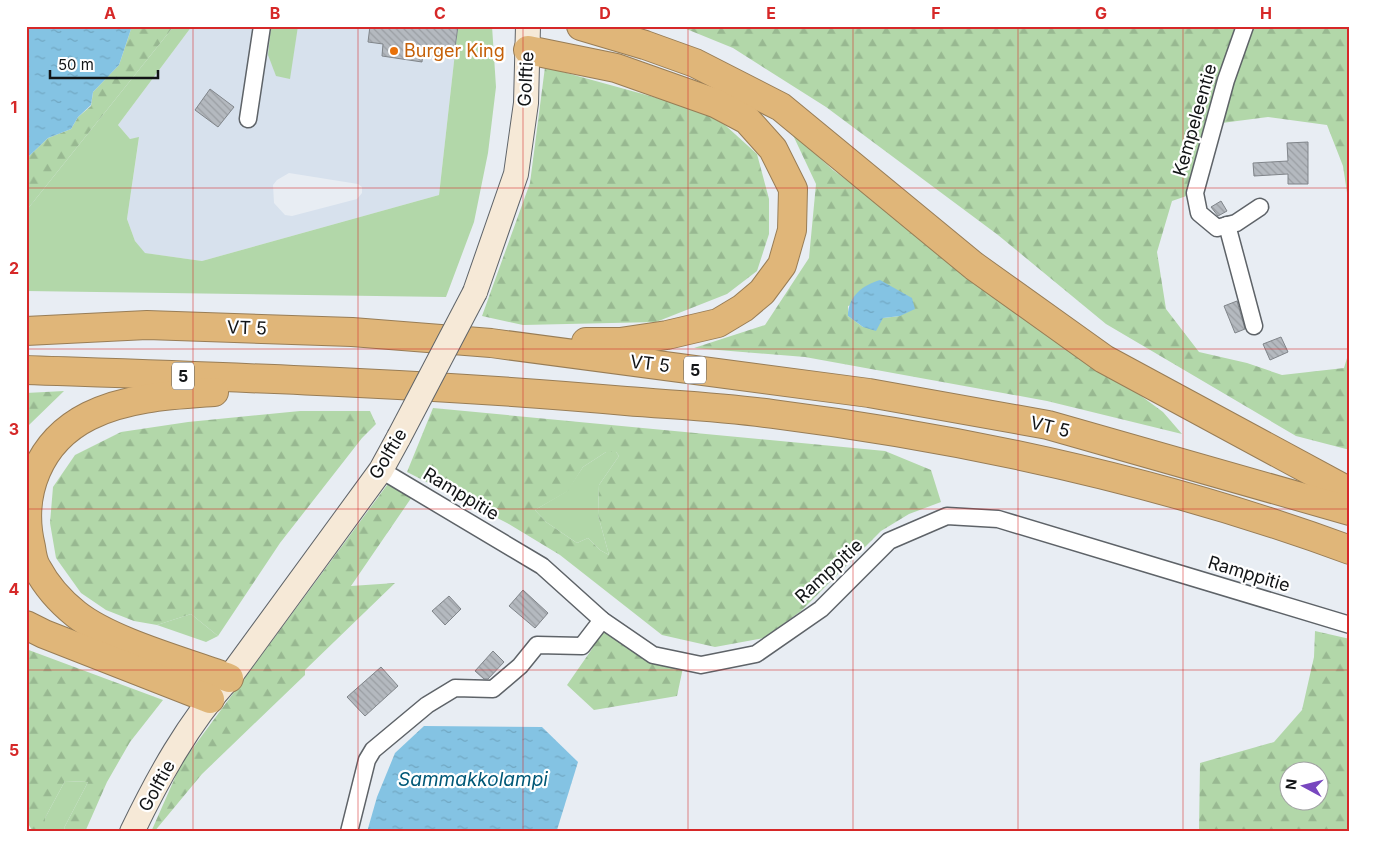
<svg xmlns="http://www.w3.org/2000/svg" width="1376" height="858" viewBox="0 0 1376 858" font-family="Inter,sans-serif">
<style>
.built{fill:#d7e1ed;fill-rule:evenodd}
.green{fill:#b2d7a9}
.forest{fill:url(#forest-firs);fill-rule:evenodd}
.water{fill:url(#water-ripples)}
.building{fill:url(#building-back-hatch);stroke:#80858a}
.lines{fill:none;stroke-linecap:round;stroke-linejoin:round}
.street-casing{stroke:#5e6368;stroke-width:19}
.secondary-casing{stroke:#5e6368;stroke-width:26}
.highway-casing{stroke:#987d56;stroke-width:30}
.street{stroke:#fff;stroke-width:16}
.secondary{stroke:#f6e9d7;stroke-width:24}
.highway{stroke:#e0b679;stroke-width:28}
.secondary-bridge-casing{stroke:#5e6368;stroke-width:26;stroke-linecap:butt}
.secondary-bridge{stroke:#f6e9d7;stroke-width:24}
.grid{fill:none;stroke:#d62828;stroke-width:1;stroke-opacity:0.55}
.food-dot{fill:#e8710a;stroke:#fff;stroke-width:2}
.labels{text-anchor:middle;stroke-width:4.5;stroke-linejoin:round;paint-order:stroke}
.shield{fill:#fff;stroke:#595a5c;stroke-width:1}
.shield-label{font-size:16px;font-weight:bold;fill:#121416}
.food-label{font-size:18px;fill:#c56008;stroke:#fff;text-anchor:start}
.street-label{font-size:18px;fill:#121416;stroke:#fff}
.water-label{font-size:19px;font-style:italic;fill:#005877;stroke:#fff}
.neatline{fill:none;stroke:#d62828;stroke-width:2}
.grid-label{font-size:16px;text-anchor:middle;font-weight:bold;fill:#d62828}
</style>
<defs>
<pattern id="forest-firs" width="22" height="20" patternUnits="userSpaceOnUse" patternTransform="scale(1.25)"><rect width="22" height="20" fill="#b2d7a9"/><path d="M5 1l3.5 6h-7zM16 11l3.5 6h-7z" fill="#98b891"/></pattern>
<pattern id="water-ripples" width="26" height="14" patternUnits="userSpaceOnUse" patternTransform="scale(1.25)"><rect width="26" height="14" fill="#84c3e3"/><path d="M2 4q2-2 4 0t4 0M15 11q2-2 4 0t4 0" fill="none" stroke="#71a7c2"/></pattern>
<pattern id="building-back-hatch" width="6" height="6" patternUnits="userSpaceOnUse" patternTransform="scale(1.25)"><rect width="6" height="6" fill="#b4b9bf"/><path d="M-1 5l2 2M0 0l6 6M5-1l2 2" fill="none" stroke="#9a9ea3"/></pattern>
</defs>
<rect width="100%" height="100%" fill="#e8edf3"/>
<path class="built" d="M 192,26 L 458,26 L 439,195 L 202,261 L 144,253 L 135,241 L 127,219 L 139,138 L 130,139 L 118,125 ZM 289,173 L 358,184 L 362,187 L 362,193 L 357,199 L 292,216 L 285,215 L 274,203 L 273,185 L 277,180 Z"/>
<g class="green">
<path d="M 174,26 L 192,26 L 118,125 L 130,139 L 139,137 L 127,219 L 135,241 L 145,253 L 202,261 L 439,195 L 458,26 L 492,26 L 496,87 L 488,153 L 474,222 L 446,297 L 26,291 L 26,211 Z"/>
<path d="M 271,26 L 298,26 L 290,79 L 276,76 L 268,55 Z"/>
<path d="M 606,452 L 616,452 L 619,456 L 599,485 L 598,515 L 609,555 L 600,550 L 588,538 L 577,543 L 546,522 L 535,510 L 567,491 L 583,467 Z"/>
<path d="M 191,614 L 218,636 L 206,642 L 157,625 Z"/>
<path d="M 65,781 L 88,782 L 64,828 L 69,832 L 45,832 L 45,818 Z"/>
</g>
<g class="forest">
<path d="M 132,26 L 174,26 L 26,211 L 26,159 L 48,138 L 71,129 L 78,117 L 91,106 L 93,92 L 119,65 Z"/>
<path d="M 679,26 L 1350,26 L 1350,213 L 1343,166 L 1327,125 L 1268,117 L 1214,124 L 1195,193 L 1172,201 L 1157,252 L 1166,309 L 1199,352 L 1247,363 L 1282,375 L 1344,368 L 1350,348 L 1350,450 L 1296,436 L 1106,324 L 998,235 L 826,107 L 733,48 Z"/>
<path d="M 545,67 L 697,109 L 725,125 L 757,154 L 769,199 L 769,234 L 757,271 L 727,294 L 656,322 L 523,325 L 482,316 L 530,183 Z"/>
<path d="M 792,133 L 833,170 L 1163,412 L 1182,434 L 1047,401 L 805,357 L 694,348 L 765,325 L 809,258 L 816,184 ZM 897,291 L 911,298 L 900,316 L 883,318 L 863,327 L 848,316 L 848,306 Z"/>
<path d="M 64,391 L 29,425 L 26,432 L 26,393 Z"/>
<path d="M 433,408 L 885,451 L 931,470 L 941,502 L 909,514 L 881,531 L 801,611 L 764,638 L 715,647 L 662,635 L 560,555 L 507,523 L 407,472 ZM 606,452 L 616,452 L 619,456 L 599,485 L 598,515 L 609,555 L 600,550 L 588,538 L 577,543 L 546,522 L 535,510 L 568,491 L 583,467 Z"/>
<path d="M 300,411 L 370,411 L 376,424 L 362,438 L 280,543 L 218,636 L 191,614 L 157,625 L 134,621 L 106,610 L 81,593 L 56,558 L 50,523 L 53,487 L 75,455 L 121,432 L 188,422 Z"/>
<path d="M 393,477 L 416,491 L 351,586 L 395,583 L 305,670 L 305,675 L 202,774 L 154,832 L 151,832 L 181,764 Z"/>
<path d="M 602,620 L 684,663 L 677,696 L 594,710 L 567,685 L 592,649 Z"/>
<path d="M 1315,631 L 1350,639 L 1350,832 L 1199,832 L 1200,763 L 1274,742 L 1302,710 L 1314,657 ZM 1288,770 L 1318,770 L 1318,800 L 1288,800 Z"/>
<path d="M 26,649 L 163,700 L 130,742 L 107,782 L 85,832 L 69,832 L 64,828 L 88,782 L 65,781 L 45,818 L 45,832 L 33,832 L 26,820 Z"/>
</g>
<g class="water">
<path d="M 26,26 L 132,26 L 119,65 L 93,92 L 91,105 L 78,117 L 71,129 L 48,138 L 26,159 Z"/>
<path d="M 880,280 L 912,298 L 915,309 L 900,316 L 883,318 L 876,331 L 863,327 L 848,316 C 848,296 863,285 880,280 Z"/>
<path d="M 424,726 L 542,727 L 578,762 L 557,830 L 367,832 L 377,797 L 395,753 Z"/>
</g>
<g class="building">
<path d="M 370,26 L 458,26 L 454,55 L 423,51 L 422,62 L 382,56 L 383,44 L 368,42 Z"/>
<path d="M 210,89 L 234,107 L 218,127 L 195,110 Z"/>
<path d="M 1308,142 L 1308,184 L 1288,184 L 1288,174 L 1254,176 L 1253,163 L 1288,161 L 1287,143 Z"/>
<path d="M 1221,201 L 1227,211 L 1218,216 L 1211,207 Z"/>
<path d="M 1237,301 L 1245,329 L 1235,333 L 1224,306 Z"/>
<path d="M 1281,337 L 1288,352 L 1270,360 L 1263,344 Z"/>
<path d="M 523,590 L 548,613 L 535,628 L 509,606 Z"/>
<path d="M 449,596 L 461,609 L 445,625 L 432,611 Z"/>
<path d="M 493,651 L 504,662 L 488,679 L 484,679 L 475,671 Z"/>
<path d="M 381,667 L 398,686 L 365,716 L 347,697 Z"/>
</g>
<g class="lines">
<g class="street-casing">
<g id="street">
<path d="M 1245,26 L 1226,80 L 1195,193 L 1199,213 L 1217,228 L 1236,223 L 1260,207"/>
<path d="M 248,119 L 262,26"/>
<path d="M 1227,225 L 1254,326"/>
<path d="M 381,470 L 542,566 L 602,620 L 653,655 L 701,665 L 756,654 L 821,609 L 889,541 L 947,516 L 998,519 L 1350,625"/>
<path d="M 349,832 L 367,760 L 373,750 L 427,705 L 455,688 L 493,689 L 520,666 L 537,645 L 582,646 L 602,620"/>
</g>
</g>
<g class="secondary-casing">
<g id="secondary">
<path d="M 475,292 L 516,174 L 526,103 L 528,26"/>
<path d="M 132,832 C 158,778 188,723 229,678 L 381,470 L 399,437"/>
</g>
</g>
<g class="highway-casing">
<g id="highway">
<path d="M 581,26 L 645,45 L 695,63 L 781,107 L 974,266 L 1104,359 L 1350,492"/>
<path d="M 528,50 L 616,68 L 715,103 L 747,120 L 773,149 L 793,189 L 792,230 L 782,265 L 762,292 L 743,308 L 718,323 L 667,335 L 620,342 L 586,342"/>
<path d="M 26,331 L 147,325 L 352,332 L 491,343 L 869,393 L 1048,425 L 1350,511"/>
<path d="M 26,370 C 226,377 426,383 626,401 C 675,405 724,407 773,414 C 969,439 1165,482 1350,550"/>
<path d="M 214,392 C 173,395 127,397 89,416 C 39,441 18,494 31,547 C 32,554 33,562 37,568 C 46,585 61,602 76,614 C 111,642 186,662 229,678"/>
<path d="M 26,625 L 44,634 L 210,699"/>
</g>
</g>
<use href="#street" class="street"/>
<use href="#secondary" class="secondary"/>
<use href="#highway" class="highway"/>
<g class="secondary-bridge-casing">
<path id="secondary-bridge" d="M 399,437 L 475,292"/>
</g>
<use href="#secondary-bridge" class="secondary-bridge"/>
</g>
<path class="grid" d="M 193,26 L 193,832M 358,26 L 358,832M 523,26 L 523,832M 688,26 L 688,832M 853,26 L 853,832M 1018,26 L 1018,832M 1183,26 L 1183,832M 26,188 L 1350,188M 26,349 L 1350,349M 26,509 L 1350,509M 26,670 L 1350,670"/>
<circle class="food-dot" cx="394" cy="51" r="5"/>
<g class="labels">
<g class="shield">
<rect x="684" y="356.5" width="22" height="27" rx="4"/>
<rect x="172" y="362.5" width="22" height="27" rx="4"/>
</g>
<g class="shield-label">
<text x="695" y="376">5</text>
<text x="183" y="382">5</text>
</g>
<g class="food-label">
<text x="404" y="57">Burger King</text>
</g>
<g class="street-label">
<text transform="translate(526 79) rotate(-87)" y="6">Golftie</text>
<text transform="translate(1195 120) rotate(-74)" y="6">Kempeleentie</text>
<text transform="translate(247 328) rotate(2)" y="6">VT 5</text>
<text transform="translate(650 364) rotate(7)" y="6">VT 5</text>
<text transform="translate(1050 427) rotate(13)" y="6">VT 5</text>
<text transform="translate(388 454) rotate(-59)" y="6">Golftie</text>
<text transform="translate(461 494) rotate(31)" y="6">Ramppitie</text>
<text transform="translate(829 571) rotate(-43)" y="6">Ramppitie</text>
<text transform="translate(1249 574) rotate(17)" y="6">Ramppitie</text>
<text transform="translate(157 786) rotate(-61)" y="6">Golftie</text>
</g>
<g class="water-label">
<text x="473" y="786">Sammakkolampi</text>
</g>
</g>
<rect width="1376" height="858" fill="none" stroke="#ffffff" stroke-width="55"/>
<g transform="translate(1304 786) rotate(277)"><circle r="24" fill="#ffffff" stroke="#a0a1a2"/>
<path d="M0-4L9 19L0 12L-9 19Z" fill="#7847bf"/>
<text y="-8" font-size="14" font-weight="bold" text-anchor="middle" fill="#121416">N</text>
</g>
<path d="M50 70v8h108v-8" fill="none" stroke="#121416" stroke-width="2.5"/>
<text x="58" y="70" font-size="15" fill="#121416" stroke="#ffffff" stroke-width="4" paint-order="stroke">50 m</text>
<rect x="28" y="28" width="1320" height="802" class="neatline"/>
<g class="grid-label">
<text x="110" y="19">A</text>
<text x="275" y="19">B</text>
<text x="440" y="19">C</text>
<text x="605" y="19">D</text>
<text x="771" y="19">E</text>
<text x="936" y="19">F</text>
<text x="1101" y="19">G</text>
<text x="1266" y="19">H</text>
<text x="14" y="113">1</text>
<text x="14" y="274">2</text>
<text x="14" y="435">3</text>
<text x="14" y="595">4</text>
<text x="14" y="756">5</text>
</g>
</svg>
